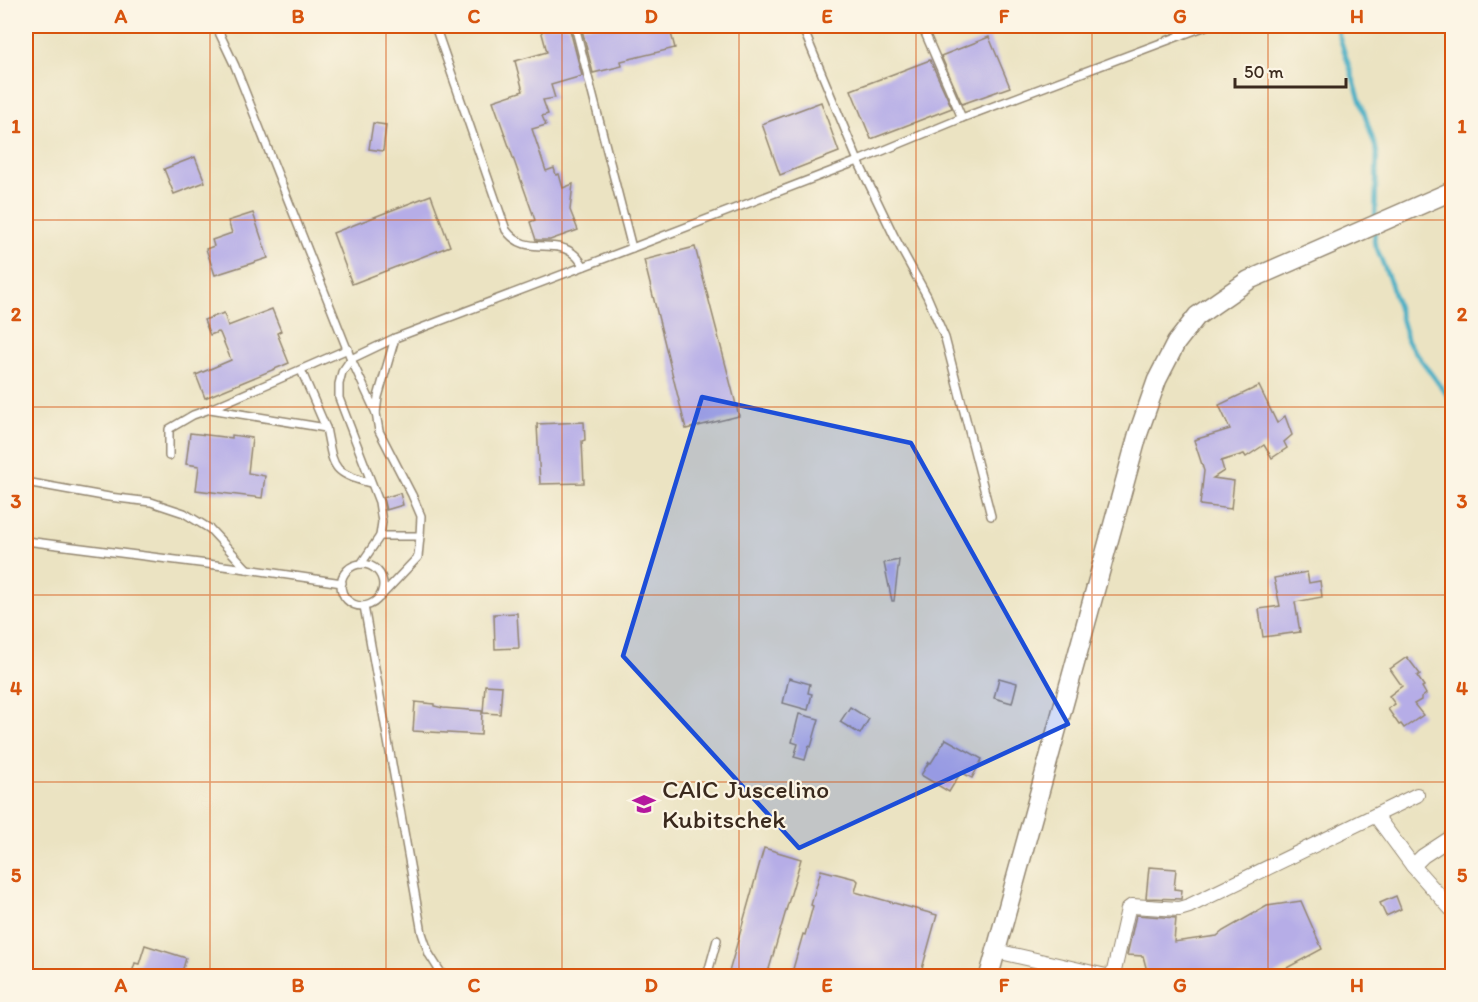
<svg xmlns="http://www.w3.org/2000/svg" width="1478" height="1002" viewBox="0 0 1478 1002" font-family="Itim,sans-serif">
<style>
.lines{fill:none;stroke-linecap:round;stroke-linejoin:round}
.stream{stroke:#46afc5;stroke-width:4.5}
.building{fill:#b6ade7}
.service-casing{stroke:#938670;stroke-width:10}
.minor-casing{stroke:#938670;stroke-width:16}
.tertiary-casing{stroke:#938670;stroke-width:21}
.service{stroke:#fff;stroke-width:7}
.minor{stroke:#fff;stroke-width:14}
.tertiary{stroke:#fff;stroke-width:18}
.marked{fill:#1d4ed8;fill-opacity:0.2;stroke:#1d4ed8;stroke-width:4.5;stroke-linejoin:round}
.grid{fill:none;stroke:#d7540e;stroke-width:1.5;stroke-opacity:0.55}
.labels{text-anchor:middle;stroke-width:4.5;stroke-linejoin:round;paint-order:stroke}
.poi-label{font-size:26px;fill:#3b2a1e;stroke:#fcf5e5;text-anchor:start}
.neatline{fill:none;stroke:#d7540e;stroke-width:2}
.grid-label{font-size:20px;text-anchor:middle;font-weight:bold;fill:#d7540e}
</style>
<rect width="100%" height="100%" fill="#fcf5e5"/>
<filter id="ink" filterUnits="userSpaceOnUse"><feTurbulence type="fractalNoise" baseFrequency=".0167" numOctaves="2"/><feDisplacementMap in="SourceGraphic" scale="12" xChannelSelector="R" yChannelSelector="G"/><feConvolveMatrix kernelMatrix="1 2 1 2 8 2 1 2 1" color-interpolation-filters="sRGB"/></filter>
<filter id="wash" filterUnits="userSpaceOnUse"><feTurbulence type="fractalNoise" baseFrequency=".008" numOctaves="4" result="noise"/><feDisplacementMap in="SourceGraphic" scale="24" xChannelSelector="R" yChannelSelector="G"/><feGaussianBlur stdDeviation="1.35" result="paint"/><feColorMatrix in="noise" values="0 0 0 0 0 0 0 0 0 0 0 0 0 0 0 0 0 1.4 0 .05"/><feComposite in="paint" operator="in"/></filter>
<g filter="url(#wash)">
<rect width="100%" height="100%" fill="#ebe3c2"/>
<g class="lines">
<g class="stream">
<path d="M 1336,26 L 1377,152 L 1375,219"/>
<path d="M 1375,230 L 1374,241 L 1391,284 L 1408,342 L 1452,402"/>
</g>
</g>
<g id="blocks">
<g class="building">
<path d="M 540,26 L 569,26 L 582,76 L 551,85 L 555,98 L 543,100 L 548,114 L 542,116 L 546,125 L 532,129 L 546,171 L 554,168 L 556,175 L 559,174 L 563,188 L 573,184 L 570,210 L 578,230 L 550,240 L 536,240 L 530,222 L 535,220 L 493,101 L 523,91 L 515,61 L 547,52 Z"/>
<path d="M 581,26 L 669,26 L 675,48 L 621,61 L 622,66 L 593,73 Z"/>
<path d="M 989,37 L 1010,87 L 962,104 L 941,56 Z"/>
<path d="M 930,60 L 952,108 L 871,139 L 851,90 Z"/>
<path d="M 821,102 L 839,152 L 780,175 L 762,124 Z"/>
<path d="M 373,123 L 386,125 L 383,151 L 369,149 Z"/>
<path d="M 195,157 L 205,182 L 174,194 L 164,169 Z"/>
<path d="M 431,195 L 450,246 L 352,284 L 333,233 Z"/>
<path d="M 253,213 L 268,258 L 215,275 L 206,249 L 214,246 L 212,240 L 232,233 L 228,221 Z"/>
<path d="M 695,247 L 739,416 L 686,429 L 644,260 Z"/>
<path d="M 272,309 L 281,331 L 277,333 L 289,363 L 205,398 L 196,375 L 231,360 L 220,333 L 218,332 L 210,335 L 204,320 L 224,313 L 228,326 Z"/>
<path d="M 1259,386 L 1277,423 L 1285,416 L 1292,435 L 1284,442 L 1287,448 L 1272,458 L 1264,445 L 1246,457 L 1244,454 L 1221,461 L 1224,471 L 1213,478 L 1234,481 L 1231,509 L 1200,505 L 1204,471 L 1194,440 L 1230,429 L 1219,405 Z"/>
<path d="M 584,422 L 585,440 L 582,441 L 584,483 L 540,484 L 537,424 Z"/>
<path d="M 190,433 L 232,438 L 232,435 L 252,438 L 248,473 L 265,476 L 262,498 L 196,490 L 199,466 L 186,464 Z"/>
<path d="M 400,493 L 403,505 L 386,510 L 383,498 Z"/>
<path d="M 899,560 L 894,601 L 892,601 L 884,563 Z"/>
<path d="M 1307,572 L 1309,583 L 1320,581 L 1322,597 L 1295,602 L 1300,632 L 1263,637 L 1259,609 L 1280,606 L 1274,578 Z"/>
<path d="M 517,613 L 519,648 L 495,649 L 494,614 Z"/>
<path d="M 1407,657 L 1420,674 L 1417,676 L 1424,686 L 1422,687 L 1426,694 L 1421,698 L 1421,700 L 1414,704 L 1423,715 L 1404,728 L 1401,724 L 1399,725 L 1388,709 L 1395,704 L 1389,696 L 1402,686 L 1390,669 Z"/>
<path d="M 789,678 L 810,684 L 808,693 L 812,694 L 808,710 L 783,703 Z"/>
<path d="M 999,678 L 1017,683 L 1012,703 L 994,698 Z"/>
<path d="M 485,685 L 502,686 L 500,714 L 483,713 Z"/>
<path d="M 415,702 L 434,704 L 434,706 L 443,708 L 482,711 L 481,735 L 413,731 Z"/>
<path d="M 850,707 L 869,719 L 860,734 L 840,722 Z"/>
<path d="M 799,714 L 819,719 L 811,747 L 809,746 L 805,760 L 794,757 L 798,744 L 792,742 Z"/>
<path d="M 946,739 L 982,759 L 972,778 L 961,772 L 949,792 L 921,775 L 929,762 L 931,763 Z"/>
<path d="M 764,848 L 801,859 L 767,976 L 742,976 L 729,972 Z"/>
<path d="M 1149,867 L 1176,869 L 1174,889 L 1182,890 L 1181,899 L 1146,898 Z"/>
<path d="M 821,870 L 856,879 L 858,881 L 855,892 L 937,915 L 920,976 L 791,976 L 803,934 L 805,935 L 813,906 L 811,905 Z"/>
<path d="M 1396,896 L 1401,909 L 1386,916 L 1380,903 Z"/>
<path d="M 1301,901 L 1322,949 L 1272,976 L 1148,975 L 1143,956 L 1127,955 L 1136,915 L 1176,918 L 1174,942 L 1217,936 L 1223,931 L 1267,906 Z"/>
<path d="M 145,945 L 186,958 L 181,976 L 131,976 L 135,963 L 139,964 Z"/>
</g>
</g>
</g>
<g filter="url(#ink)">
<use href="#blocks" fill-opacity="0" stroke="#938670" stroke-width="1.5"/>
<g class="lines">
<g class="service-casing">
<g id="service">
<path d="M 216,26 L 235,66 L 351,359 L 376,413"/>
<path d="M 435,26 L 506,230 C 526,258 554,236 575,255 C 579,258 581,263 584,266"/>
<path d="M 575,26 L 632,248"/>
<path d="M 802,26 L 858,161 L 894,236 L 927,296 L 945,338 L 991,516"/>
<path d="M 922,26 L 962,118"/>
<path d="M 1176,26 L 1182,35"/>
<path d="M 301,370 L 326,428"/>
<path d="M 210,409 L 348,349"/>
<path d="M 169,456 L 169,429 L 193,415 L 210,409 L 326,428 C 334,467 330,472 370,483"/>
<path d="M 26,482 L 109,497 L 151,502 L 184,513 L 210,529 L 247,569"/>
<path d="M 380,536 L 420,536"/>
<path d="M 26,541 L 247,569 L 342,583"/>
<path d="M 361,564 L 380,536 L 382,522 L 379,502 L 339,398 L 339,384 L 342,372 L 351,359 L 395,338 L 632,248 L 858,161 L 962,118 L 1206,26"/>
<circle cx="362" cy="585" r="21"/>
<path d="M 380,597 L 418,557 L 420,536 L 421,516 L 412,495 L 379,431 L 376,413 L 378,397 L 395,338"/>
<path d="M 364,606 L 422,933 L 429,954 L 443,976"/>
<path d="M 707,976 L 717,940"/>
</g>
</g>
<g class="minor-casing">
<g id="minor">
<path d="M 1376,816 L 1413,866 L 1452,910"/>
<path d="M 1413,866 L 1423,856 L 1452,837"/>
<path d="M 996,951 L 1106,976 L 1111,975 L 1114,971 L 1128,909 L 1132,906 L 1179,909 L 1189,906 L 1417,795"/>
</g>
</g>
<g class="tertiary-casing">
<path id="tertiary" d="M 989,976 L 1138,434 L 1157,380 L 1176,343 L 1197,316 L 1249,280 L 1452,191"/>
</g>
<use href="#service" class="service"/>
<use href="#minor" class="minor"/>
<use href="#tertiary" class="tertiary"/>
</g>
</g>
<path class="marked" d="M 702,397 L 911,443 L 1068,724 L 799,848 L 623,656 Z"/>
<path class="grid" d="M 210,26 L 210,976M 386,26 L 386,976M 562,26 L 562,976M 739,26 L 739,976M 916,26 L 916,976M 1092,26 L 1092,976M 1268,26 L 1268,976M 26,220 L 1452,220M 26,407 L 1452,407M 26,595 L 1452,595M 26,782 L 1452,782"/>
<defs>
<g id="school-bare" transform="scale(1.8)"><path d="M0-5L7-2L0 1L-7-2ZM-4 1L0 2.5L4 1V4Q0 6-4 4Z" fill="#b5179e" stroke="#fcf5e5" stroke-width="2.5" paint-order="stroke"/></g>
</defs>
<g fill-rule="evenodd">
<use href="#school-bare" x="644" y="804"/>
</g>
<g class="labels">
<g class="poi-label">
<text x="662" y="798">CAIC Juscelino<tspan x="662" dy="30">Kubitschek</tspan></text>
</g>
</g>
<rect width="1478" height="1002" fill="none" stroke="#fcf5e5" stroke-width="66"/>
<path d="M1235 78v9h111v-9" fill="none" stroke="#3b2a1e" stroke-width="3"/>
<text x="1244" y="78" font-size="18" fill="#3b2a1e" stroke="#fcf5e5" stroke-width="4.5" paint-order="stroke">50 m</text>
<rect x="33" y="33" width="1412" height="936" class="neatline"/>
<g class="grid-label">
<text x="121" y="23">A</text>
<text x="298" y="23">B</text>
<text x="474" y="23">C</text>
<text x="651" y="23">D</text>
<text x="827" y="23">E</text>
<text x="1004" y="23">F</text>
<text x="1180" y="23">G</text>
<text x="1357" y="23">H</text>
<text x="16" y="133">1</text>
<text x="1462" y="133">1</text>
<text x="16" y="321">2</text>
<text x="1462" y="321">2</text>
<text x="16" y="508">3</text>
<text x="1462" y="508">3</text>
<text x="16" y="695">4</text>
<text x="1462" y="695">4</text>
<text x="16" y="882">5</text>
<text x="1462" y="882">5</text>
<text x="121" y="992">A</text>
<text x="298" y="992">B</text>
<text x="474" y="992">C</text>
<text x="651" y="992">D</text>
<text x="827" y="992">E</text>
<text x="1004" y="992">F</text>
<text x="1180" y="992">G</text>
<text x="1357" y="992">H</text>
</g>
</svg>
